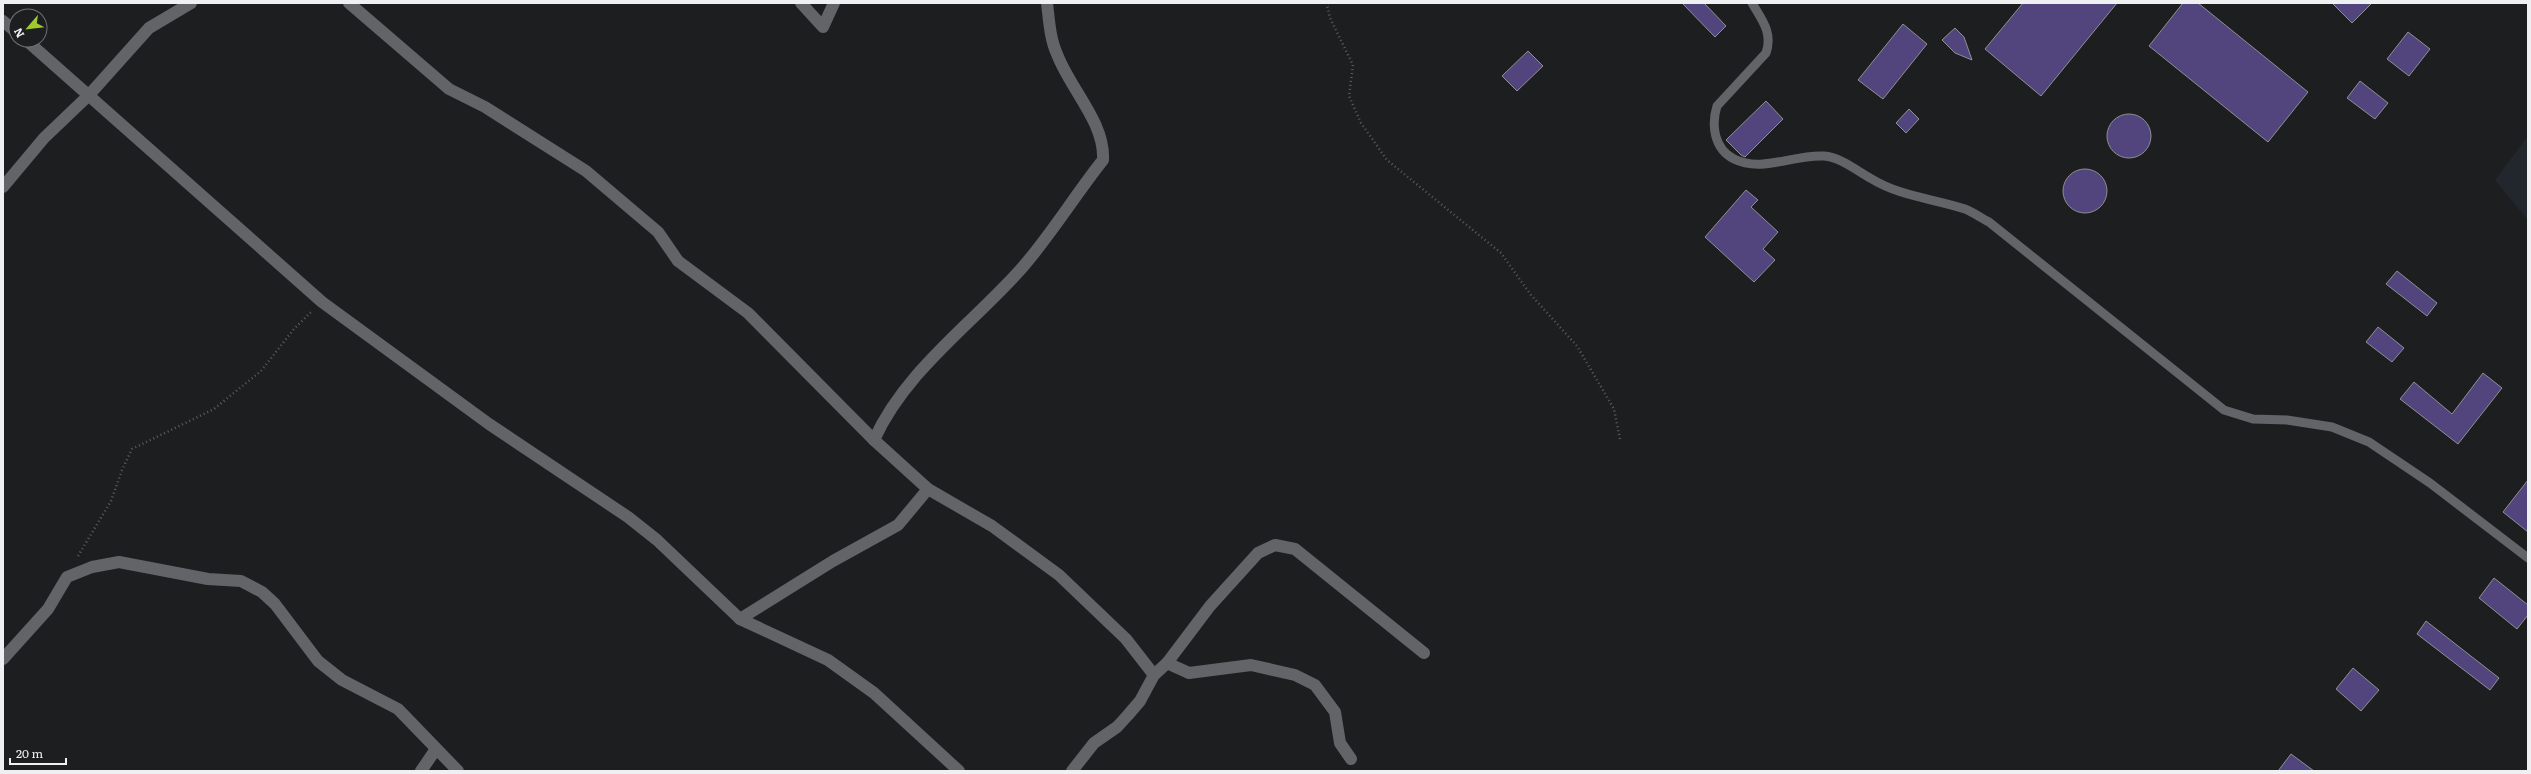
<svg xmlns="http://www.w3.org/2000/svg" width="2531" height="774" viewBox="0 0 2531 774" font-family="Literata,serif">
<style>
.built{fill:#22272e}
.building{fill:#52457e;stroke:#908f93}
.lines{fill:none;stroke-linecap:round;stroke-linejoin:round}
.path{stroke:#5b5d5f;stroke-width:2.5;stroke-dasharray:1 3;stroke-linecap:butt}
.service{stroke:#626467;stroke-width:9}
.minor{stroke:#626467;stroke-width:12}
</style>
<rect width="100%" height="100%" fill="#1c1e20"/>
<path class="built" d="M 2528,136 L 2528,220 L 2495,180 Z"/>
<g class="building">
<path d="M 1682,3 L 1704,3 L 1726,26 L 1715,37 Z"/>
<path d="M 2023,3 L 2117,3 L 2041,96 L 1985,49 Z"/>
<path d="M 2183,3 L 2198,3 L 2308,92 L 2268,142 L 2149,46 Z"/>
<path d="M 2332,3 L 2372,3 L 2352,23 Z"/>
<path d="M 1903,24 L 1927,44 L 1883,99 L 1858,80 Z"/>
<path d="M 1955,28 L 1964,37 L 1972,60 L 1955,53 L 1942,40 Z"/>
<path d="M 2408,32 L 2430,49 L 2409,76 L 2387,59 Z"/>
<path d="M 1528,51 L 1543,66 L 1517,91 L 1502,76 Z"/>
<path d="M 2360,81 L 2388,103 L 2375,119 L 2347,98 Z"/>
<path d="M 1766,101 L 1783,119 L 1745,157 L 1741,155 L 1726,140 Z"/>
<path d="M 1909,109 L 1919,119 L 1906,133 L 1896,123 Z"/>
<circle cx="2129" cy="136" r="22"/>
<circle cx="2085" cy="191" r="22"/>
<path d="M 1746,190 L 1758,200 L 1751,207 L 1778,232 L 1763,249 L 1775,260 L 1754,282 L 1705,237 Z"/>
<path d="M 2397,271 L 2437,303 L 2427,316 L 2386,284 Z"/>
<path d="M 2378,327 L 2404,348 L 2392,362 L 2366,342 Z"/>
<path d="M 2483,373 L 2502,388 L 2458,444 L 2400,399 L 2414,382 L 2452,414 Z"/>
<path d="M 2528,480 L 2528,532 L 2503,512 Z"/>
<path d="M 2494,578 L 2528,605 L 2528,615 L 2517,629 L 2479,598 Z"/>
<path d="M 2426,621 L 2499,678 L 2490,690 L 2417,634 Z"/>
<path d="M 2353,668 L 2379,690 L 2361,711 L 2336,689 Z"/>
<path d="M 2291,754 L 2314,771 L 2278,771 Z"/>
</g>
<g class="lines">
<g class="path">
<path d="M 1328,3 L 1327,5 L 1330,18 L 1353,65 L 1349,96 L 1361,123 L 1387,160 L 1501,253 L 1531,295 L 1577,346 L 1614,409 L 1620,439"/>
<path d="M 78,556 L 111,501 L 122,470 L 132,449 L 214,409 L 261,371 L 294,329 L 311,312"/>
</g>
<path class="service" d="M 1752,3 C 1762,20 1773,33 1766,53 L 1717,106 C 1711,125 1714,149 1734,159 C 1762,173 1794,154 1824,156 C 1840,157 1856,170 1870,178 C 1901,197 1932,198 1965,209 C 1973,212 1981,218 1989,222 L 2224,410 L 2253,419 L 2287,420 L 2332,427 L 2369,442 L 2430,483 L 2528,558"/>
<g class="minor">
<path d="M 349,3 L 449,89 L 485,107 L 586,171 L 658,232 L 678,261 L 748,313 L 874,440 L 928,489 L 992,526 L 1059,575 L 1126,639 L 1154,675"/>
<path d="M 801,3 L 823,27 L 834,3"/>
<path d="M 3,21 L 16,32"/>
<path d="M 26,40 L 322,302 L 489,424 L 628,517 L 657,540 L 740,619 L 828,660 L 874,693 L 959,771"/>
<path d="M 3,187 L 44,138 L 89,95 L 149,28 L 191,3"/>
<path d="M 874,440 C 905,371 971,325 1021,269 C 1051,235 1075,195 1103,160 C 1105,122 1070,89 1057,54 C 1050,39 1049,20 1047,3"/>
<path d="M 740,619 L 833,561 L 898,525 L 928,489"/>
<path d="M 3,659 L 48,609 L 67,577 L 92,567 L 119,562 L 208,579 L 241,581 L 262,592 L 275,604 L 318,661 L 342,680 L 398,709 L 458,771"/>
<path d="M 1167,663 L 1189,673 L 1251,665 L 1295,675 L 1315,685 L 1335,712 L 1340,743 L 1351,759"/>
<path d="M 421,771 L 436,749"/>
<path d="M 1072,771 L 1094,743 L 1117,727 L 1128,715 L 1140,701 L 1154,675 L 1167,663 L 1210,606 L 1258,553 L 1275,545 L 1295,549 L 1424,653"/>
</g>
</g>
<rect width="2531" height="774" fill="none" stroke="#eff0f2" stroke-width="8"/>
<g transform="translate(28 28) rotate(242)"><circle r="19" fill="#1c1e20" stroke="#707274"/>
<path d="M0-3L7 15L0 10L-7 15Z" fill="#9eca2e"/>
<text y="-6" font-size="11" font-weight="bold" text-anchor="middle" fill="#eff0f2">N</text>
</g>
<path d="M10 758v6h56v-6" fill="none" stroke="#eff0f2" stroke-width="2"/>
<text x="16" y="758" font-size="12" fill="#eff0f2" stroke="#1c1e20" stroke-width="3" paint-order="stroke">20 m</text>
</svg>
